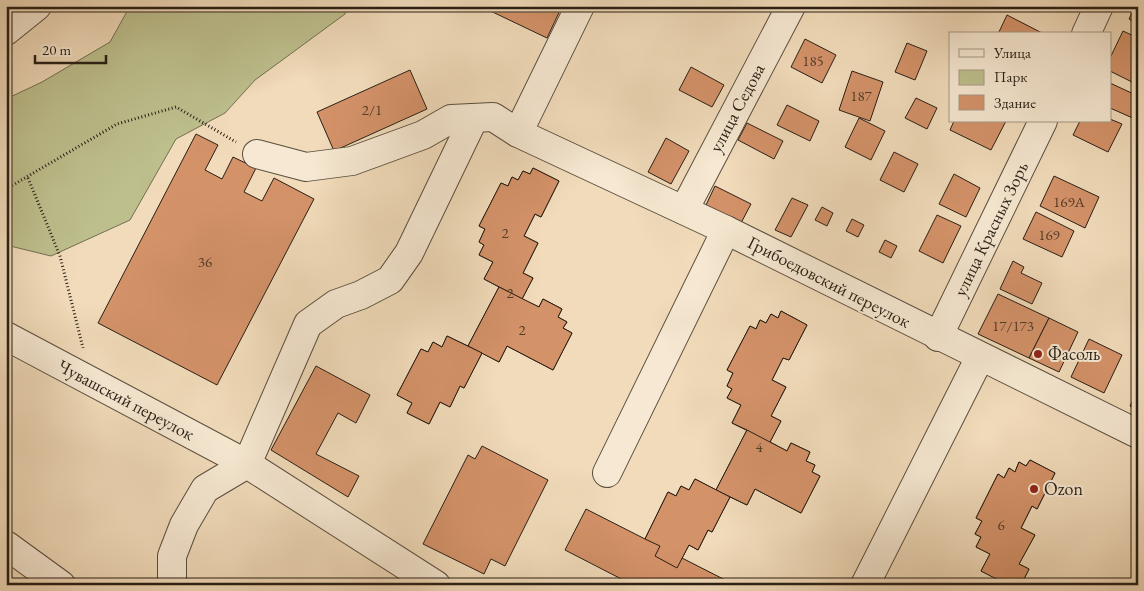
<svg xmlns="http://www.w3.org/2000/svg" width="1144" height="591" viewBox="0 0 1144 591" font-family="'EB Garamond',serif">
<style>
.green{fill:#bdbf8d;stroke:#726f51}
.building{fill:#d49269;stroke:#281f15}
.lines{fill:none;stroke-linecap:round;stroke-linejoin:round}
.minor-casing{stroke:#5a4e3e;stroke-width:30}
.path{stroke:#281f15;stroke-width:3;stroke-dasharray:1 2.5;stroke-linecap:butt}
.minor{stroke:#f6e8d2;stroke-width:28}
.poi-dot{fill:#8f2418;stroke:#f6e8d2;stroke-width:2}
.labels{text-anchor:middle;stroke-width:4;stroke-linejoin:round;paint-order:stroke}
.number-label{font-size:15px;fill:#533c2a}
.street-label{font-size:18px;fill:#281f15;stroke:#f6e8d2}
.poi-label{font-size:18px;fill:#281f15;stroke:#f6e8d2;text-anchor:start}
</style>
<rect width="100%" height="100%" fill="#f1dbba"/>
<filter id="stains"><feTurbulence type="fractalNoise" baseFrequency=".004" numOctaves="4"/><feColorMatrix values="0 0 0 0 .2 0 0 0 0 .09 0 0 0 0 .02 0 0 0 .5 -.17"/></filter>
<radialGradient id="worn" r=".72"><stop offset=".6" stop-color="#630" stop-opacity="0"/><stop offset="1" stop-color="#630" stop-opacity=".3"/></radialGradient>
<path class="green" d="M 130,6 L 349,6 L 345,14 L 255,80 L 225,113 L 176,139 L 130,220 L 51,256 L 6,245 L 6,99 L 42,82 L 110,42 Z"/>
<g class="building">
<path d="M 480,6 L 562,6 L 547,38 Z"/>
<path d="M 1135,6 L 1138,6 L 1138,24 L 1129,19 Z"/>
<path d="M 1007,15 L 1044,34 L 998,34 Z"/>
<path d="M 1123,31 L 1138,38 L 1138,85 L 1110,71 L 1110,58 Z"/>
<path d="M 805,39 L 836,55 L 822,83 L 791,67 Z"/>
<path d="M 907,43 L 927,51 L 915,80 L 895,72 Z"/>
<path d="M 691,67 L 724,85 L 712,107 L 679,90 Z"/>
<path d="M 410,70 L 427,109 L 334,151 L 317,112 Z"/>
<path d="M 852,71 L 883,82 L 870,121 L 839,110 Z"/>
<path d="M 1110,83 L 1138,96 L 1138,114 L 1135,119 L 1110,108 Z"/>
<path d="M 916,98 L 937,108 L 927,129 L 905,118 Z"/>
<path d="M 787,105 L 819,121 L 810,141 L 777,125 Z"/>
<path d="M 859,118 L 885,131 L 871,160 L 845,147 Z"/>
<path d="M 1110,119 L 1122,124 L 1108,152 L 1073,135 L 1080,121 L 1110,121 Z"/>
<path d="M 954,121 L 1006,121 L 991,150 L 950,130 Z"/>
<path d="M 747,123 L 783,141 L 774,159 L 738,140 Z"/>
<path d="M 196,134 L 218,145 L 205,170 L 222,179 L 233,157 L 256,168 L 244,192 L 262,201 L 274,178 L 314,199 L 217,385 L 98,323 Z"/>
<path d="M 666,138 L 689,151 L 671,184 L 648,172 Z"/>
<path d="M 894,152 L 918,164 L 904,192 L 880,180 Z"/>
<path d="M 533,168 L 559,181 L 541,217 L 535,214 L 524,236 L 538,243 L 523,273 L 533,278 L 522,299 L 539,307 L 543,299 L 562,309 L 558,317 L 567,322 L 563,328 L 572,333 L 553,370 L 507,346 L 499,362 L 482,353 L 464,388 L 460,386 L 450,407 L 440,402 L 429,424 L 407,413 L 412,403 L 397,395 L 421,349 L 428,352 L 433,342 L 442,347 L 447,336 L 468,346 L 499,287 L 484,279 L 493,262 L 479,255 L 484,245 L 479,242 L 485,229 L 479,226 L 501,183 L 508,186 L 512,177 L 518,180 L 523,171 L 530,174 Z"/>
<path d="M 533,168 L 559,181 L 541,217 L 535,214 L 524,236 L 538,243 L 523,273 L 533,278 L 522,299 L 484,279 L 493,262 L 479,255 L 484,245 L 479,242 L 485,229 L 479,226 L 501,183 L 508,186 L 512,177 L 518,180 L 523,171 L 530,174 Z"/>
<path d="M 954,174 L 980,188 L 966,217 L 939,204 Z"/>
<path d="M 1054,176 L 1099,197 L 1085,228 L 1040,206 Z"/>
<path d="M 715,186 L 751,204 L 741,223 L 706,205 Z"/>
<path d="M 792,198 L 808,205 L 791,237 L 775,230 Z"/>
<path d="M 822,207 L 833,213 L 827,226 L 815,220 Z"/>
<path d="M 1036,212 L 1074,231 L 1062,257 L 1023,239 Z"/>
<path d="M 937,215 L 961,226 L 943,263 L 919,251 Z"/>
<path d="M 852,219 L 864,225 L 858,237 L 846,231 Z"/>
<path d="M 885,240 L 897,246 L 891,258 L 879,252 Z"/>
<path d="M 1013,261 L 1024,267 L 1021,273 L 1042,283 L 1032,304 L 1000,289 Z"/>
<path d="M 499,287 L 539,307 L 543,299 L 562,309 L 558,317 L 567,322 L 563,328 L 572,333 L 553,370 L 507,346 L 499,362 L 468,346 Z"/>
<path d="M 998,294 L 1049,318 L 1029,358 L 978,334 Z"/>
<path d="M 781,311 L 807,325 L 789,360 L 783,358 L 772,380 L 786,387 L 771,416 L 781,421 L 770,442 L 732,423 L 741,405 L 727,398 L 732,389 L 727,386 L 733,373 L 727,370 L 750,326 L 756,329 L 760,320 L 766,323 L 771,314 L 778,318 Z"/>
<path d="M 781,311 L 807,325 L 789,360 L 783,358 L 772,380 L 786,387 L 771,416 L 781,421 L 770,442 L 787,451 L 791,443 L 810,452 L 806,461 L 815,465 L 812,472 L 820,476 L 801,513 L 755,489 L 747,505 L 730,497 L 712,532 L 708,530 L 698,550 L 689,545 L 682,558 L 735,585 L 633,585 L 565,550 L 586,509 L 645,539 L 668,492 L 676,496 L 681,486 L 689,490 L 695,479 L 716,490 L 747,430 L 732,423 L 741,405 L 727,398 L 732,389 L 727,386 L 733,373 L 727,370 L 750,326 L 756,329 L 760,320 L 766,323 L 771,314 L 778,318 Z"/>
<path d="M 1049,318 L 1078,332 L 1059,372 L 1029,358 Z"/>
<path d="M 447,336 L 482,353 L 464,388 L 460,386 L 450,407 L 440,402 L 429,424 L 407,413 L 412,403 L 397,395 L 421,349 L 428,352 L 433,342 L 442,347 Z"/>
<path d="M 1089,339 L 1122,355 L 1104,393 L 1071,377 Z"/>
<path d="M 316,366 L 370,395 L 356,423 L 338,413 L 316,454 L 359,476 L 348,497 L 271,450 Z"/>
<path d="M 1138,390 L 1138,409 L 1130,406 Z"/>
<path d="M 747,430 L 787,451 L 791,443 L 810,452 L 806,461 L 815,465 L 812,472 L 820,476 L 801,513 L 755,489 L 747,505 L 716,490 Z"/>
<path d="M 482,446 L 548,480 L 505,566 L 491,559 L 484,574 L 423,544 L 468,455 L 475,459 Z"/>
<path d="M 1030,460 L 1055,473 L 1037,509 L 1032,506 L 1021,528 L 1035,535 L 1019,564 L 1029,569 L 1021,585 L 992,585 L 995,578 L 981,571 L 990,554 L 976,547 L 981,537 L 975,534 L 982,521 L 976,518 L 998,474 L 1004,478 L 1009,468 L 1015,472 L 1019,462 L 1026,466 Z"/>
<path d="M 1030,460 L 1055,473 L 1037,509 L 1032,506 L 1021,528 L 1035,535 L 1019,564 L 1029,569 L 1021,585 L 1008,585 L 981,571 L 990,554 L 976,547 L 981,537 L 975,534 L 982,521 L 976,518 L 998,474 L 1004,478 L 1009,468 L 1015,472 L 1019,462 L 1026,466 Z"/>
<path d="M 695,479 L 730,497 L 712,532 L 708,530 L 698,550 L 689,545 L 677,568 L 655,556 L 660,546 L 645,539 L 668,492 L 676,496 L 681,486 L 689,490 Z"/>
<path d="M 995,578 L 1008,585 L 992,585 Z"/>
</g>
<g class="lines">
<g class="minor-casing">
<g id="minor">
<path d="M 6,31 L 37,6"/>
<path d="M 1086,34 L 1099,6"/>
<path d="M 518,133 L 580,6"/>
<path d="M 257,154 L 306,167 L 352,161 L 423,135 L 451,119 L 493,117 L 518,133 L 726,230 L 1138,434"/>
<path d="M 684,210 L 791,6"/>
<path d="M 6,336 L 247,464 L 436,585"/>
<path d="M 938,337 L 1043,121"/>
<path d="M 247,464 L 308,324 L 336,304 L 361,295 L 390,280 L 409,253 L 474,118"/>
<path d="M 607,473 L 726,230"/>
<path d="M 6,545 L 61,585"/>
<path d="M 172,585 L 172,556 L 184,525 L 205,489 L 247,464"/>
<path d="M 865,585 L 980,357"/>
</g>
</g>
<g class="path">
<path d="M 28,178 L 60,256 L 83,348"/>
<path d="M 6,189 L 117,124 L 176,107 L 236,142"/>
</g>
<use href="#minor" class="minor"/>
</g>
<g class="poi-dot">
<circle cx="1038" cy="354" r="5"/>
<circle cx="1034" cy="489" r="5"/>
</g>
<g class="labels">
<g class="number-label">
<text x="813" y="66">185</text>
<text x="861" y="101">187</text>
<text x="372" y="115">2/1</text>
<text x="1069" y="207">169А</text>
<text x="505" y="238">2</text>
<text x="1049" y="240">169</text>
<text x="205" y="267">36</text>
<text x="510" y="298">2</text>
<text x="1013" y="331">17/173</text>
<text x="522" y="335">2</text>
<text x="759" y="452">4</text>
<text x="1001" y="530">6</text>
</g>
<g class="street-label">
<text transform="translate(737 108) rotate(-62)" y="6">улица Седова</text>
<text transform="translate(991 229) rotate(-64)" y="6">улица Красных Зорь</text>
<text transform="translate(829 282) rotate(27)" y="6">Грибоедовский переулок</text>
<text transform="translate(126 400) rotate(28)" y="6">Чувашский переулок</text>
</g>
<g class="poi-label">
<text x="1048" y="360">Фасоль</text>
<text x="1044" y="495">Ozon</text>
</g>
</g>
<rect width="1144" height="591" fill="none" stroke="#f1dbba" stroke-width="25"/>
<rect x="8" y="8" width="1129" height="576" fill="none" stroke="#281f15" stroke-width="2.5"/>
<rect x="12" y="12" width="1119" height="566" fill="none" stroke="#281f15"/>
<rect x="949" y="32" width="162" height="90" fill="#f6e8d2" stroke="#a49886"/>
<rect x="959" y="49" width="25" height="8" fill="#f6e8d2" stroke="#a49886"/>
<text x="994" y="58" font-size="15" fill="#281f15">Улица</text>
<rect x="959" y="70" width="25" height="15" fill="#bdbf8d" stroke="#a49886"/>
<text x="994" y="82" font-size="15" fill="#281f15">Парк</text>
<rect x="959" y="95" width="25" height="15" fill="#d49269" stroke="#a49886"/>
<text x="994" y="108" font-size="15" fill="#281f15">Здание</text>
<path d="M35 55v8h71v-8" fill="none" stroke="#281f15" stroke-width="2.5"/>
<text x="42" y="55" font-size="15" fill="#281f15" stroke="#f6e8d2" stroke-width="4" paint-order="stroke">20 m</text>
<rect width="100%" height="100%" filter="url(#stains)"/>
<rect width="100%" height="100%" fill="url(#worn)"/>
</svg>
